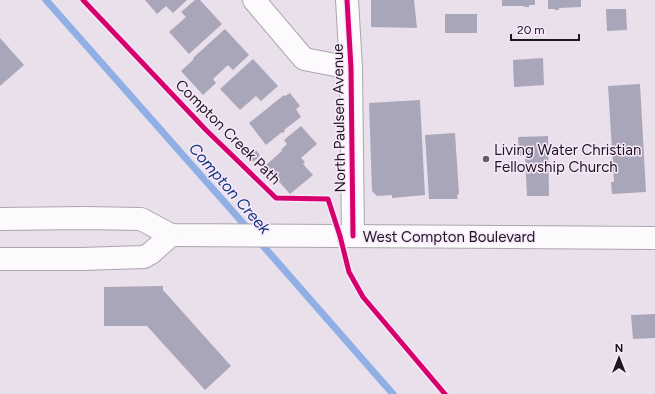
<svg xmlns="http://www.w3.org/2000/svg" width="655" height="394" viewBox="0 0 655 394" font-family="Figtree,sans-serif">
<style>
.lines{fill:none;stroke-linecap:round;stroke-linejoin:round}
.stream{stroke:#90afe5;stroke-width:7}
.building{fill:#aaa6ba}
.minor-casing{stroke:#aba5ad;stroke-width:24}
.secondary-casing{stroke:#aba5ad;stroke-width:24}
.minor{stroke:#fcfafc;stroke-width:22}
.secondary{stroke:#fcfafc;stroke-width:22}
.cycleway-casing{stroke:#f9e8fd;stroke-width:8}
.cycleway{stroke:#d6006c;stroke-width:5}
.poi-dot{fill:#645d66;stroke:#f9e8fd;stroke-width:1.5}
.labels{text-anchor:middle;stroke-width:3;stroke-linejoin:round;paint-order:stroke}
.street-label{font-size:15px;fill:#1d171e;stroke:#f9e8fd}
.poi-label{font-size:15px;fill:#1d171e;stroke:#f9e8fd;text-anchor:start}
.water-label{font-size:16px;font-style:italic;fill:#0e3a7b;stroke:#f9e8fd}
</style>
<rect width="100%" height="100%" fill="#e9e0eb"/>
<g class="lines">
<g class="stream">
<path d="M 46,0 L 250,231"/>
<path d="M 258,240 L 393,394"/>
</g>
</g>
<g class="building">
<path d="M 145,0 L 187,0 L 173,13 L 166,6 L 157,14 Z"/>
<path d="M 195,0 L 200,0 L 222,24 L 189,54 L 169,32 L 186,17 L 181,12 Z"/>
<path d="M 371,0 L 414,0 L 417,28 L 371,27 Z"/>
<path d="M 502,0 L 535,0 L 535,5 L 529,5 L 529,7 L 525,7 L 524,6 L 502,6 Z"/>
<path d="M 548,0 L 581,0 L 581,7 L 559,8 L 559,10 L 555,10 L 555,9 L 548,9 Z"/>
<path d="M 606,9 L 626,9 L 627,30 L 607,31 Z"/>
<rect x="445" y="14" width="32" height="19"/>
<path d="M 225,29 L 249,55 L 233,70 L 228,65 L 213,79 L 216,83 L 203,95 L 181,71 L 194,59 L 193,58 Z"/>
<path d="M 0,38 L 24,65 L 0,86 Z"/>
<path d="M 543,58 L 544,85 L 514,87 L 513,60 Z"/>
<path d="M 253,59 L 278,86 L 261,101 L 256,96 L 240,110 L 220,89 Z"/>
<path d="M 640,84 L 646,192 L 612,194 L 611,182 L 614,182 L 608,86 Z"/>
<path d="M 290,93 L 300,106 L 296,109 L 301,117 L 284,130 L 285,131 L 283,133 L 282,132 L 266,145 L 249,123 L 284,95 L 285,96 Z"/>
<path d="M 420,100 L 425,195 L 392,198 L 392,195 L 377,196 L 372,191 L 369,103 Z"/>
<path d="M 301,126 L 317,144 L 301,158 L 305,162 L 303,164 L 313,175 L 290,194 L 265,166 L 282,151 L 281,150 L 287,144 L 284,140 Z"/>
<path d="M 455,133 L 459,194 L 457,195 L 458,199 L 429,199 L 425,135 Z"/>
<path d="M 548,136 L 549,196 L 527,196 L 525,156 L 519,156 L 518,137 Z"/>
<path d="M 254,148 L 260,155 L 256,160 L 250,162 L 245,155 Z"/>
<path d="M 163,286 L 163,290 L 231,366 L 205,390 L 147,326 L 104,326 L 104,287 Z"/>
<path d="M 655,314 L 655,338 L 633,339 L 631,315 Z"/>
</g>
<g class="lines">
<g class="minor-casing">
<g id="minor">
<path d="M 254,0 L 304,59 L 351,68"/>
<path d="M 347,0 L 351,68 L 353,236"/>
</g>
</g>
<g class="secondary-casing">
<g id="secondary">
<path d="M 0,219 L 84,218 L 141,219 L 171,235 L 655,238"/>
<path d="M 0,259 L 81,259 L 144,257 L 151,253 L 171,235"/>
</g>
</g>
<use href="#minor" class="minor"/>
<use href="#secondary" class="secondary"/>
<g class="cycleway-casing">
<g id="cycleway">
<path d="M 83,0 L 206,130 L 276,198 L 328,199 L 340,236 L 349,272 L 363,297 L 445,394"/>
<path d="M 347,0 L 351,68 L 353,236"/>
</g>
</g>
<use href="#cycleway" class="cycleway"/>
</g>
<circle class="poi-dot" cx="486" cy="159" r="4"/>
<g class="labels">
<g class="street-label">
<text transform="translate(339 118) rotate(-91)" y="5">North Paulsen Avenue</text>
<text transform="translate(228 132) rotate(45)" y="5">Compton Creek Path</text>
<text x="449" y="242">West Compton Boulevard</text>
</g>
<g class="poi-label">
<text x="494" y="155">Living Water Christian<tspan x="494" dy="17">Fellowship Church</tspan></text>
</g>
<g class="water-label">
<text transform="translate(230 188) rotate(49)" y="6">Compton Creek</text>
</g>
</g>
<g transform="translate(619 358)" stroke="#f9e8fd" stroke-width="3" paint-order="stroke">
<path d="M0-3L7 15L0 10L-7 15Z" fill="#1d171e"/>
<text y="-6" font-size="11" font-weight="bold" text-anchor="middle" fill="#1d171e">N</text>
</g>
<path d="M511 34v6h68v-6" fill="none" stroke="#1d171e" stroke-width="2"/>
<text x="517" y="34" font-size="12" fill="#1d171e" stroke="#f9e8fd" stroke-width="3" paint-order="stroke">20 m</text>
</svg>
